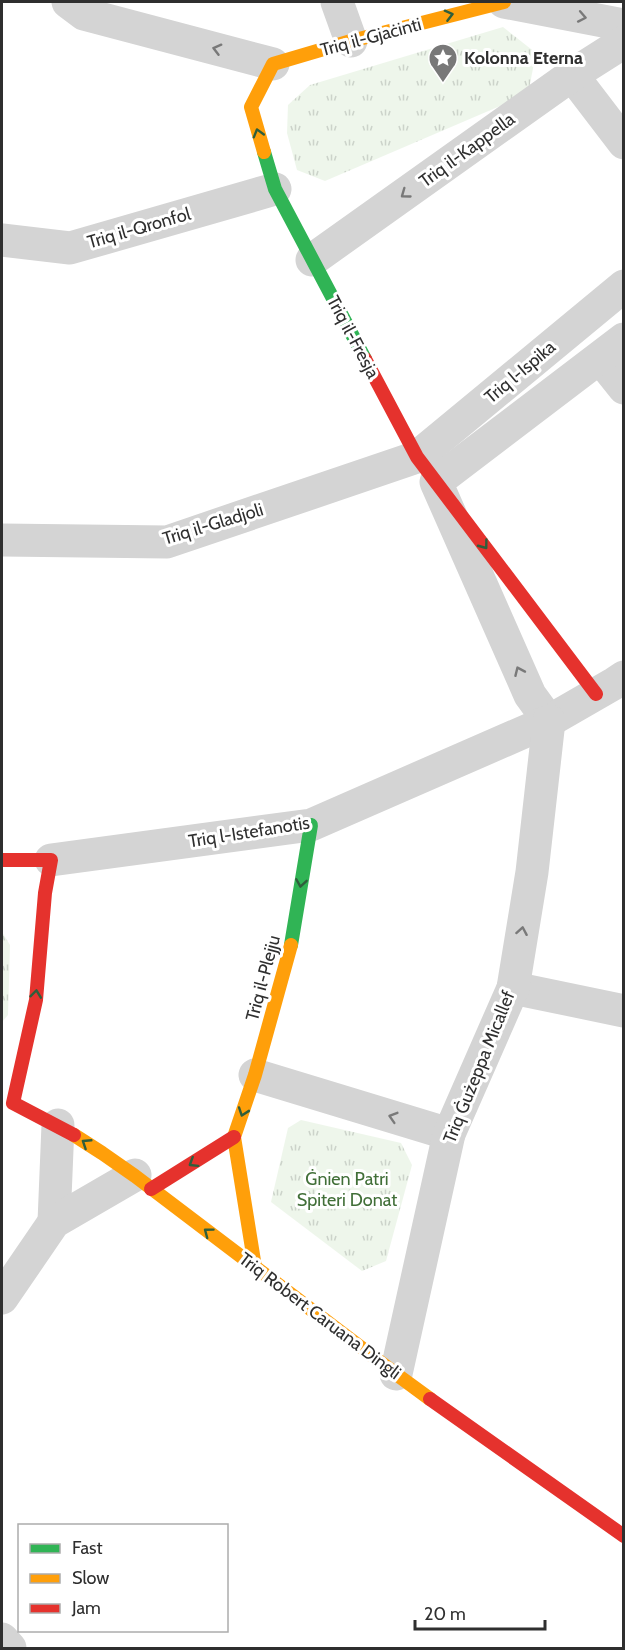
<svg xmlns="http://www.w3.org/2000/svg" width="625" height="1650" viewBox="0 0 625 1650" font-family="Cabin,sans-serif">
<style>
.grass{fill:url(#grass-tufts)}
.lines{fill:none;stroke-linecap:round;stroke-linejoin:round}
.street{stroke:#d4d4d4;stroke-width:33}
.fast{stroke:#30b455;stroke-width:14}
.slow{stroke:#ff9f0a;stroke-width:14}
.jam{stroke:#e5322d;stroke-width:14}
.oneway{stroke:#2f5e3c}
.oneway2{stroke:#797979}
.labels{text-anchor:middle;stroke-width:6;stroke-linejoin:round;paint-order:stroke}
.street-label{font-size:18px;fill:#2f2f2f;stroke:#fff}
.poi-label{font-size:18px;font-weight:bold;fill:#2f2f2f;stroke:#fff;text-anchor:start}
.park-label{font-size:18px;fill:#416f38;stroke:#fff}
</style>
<defs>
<pattern id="grass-tufts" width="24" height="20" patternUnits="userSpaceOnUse" patternTransform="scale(1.5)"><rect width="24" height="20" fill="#eef6eb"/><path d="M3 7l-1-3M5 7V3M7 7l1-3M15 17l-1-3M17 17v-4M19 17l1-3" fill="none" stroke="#ccd3ca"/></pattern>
</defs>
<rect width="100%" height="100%" fill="#fff"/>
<g class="grass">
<path d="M 503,27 L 536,53 L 528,94 L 325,181 L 297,170 L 287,133 L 288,105 L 310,85 Z"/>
<path d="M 2,932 L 10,945 L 8,1015 L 2,1022 Z"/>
<path d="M 301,1120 L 401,1143 L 412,1165 L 386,1261 L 362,1271 L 271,1202 L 288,1128 Z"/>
</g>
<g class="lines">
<g class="street">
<path d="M 68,2 L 84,14 L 273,64"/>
<path d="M 337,2 L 351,41"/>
<path d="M 504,2 L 624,25"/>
<path d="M 572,75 L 624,143"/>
<path d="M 2,240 L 70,248 L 275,189"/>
<path d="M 312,260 L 572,75 L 624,42"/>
<path d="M 600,358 L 624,388"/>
<path d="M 2,540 L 167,542 L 417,457 L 624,286"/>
<path d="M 549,721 L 530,695 L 436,482 L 624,339"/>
<path d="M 51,860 L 311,825 L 549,721 L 615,683 L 624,677"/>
<path d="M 513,988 L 624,1011"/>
<path d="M 255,1075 L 449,1134"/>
<path d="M 54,1222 L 58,1125"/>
<path d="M 2,1298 L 54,1222 L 135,1175"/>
<path d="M 396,1374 L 449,1134 L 513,988 L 532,872 L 549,721"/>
<path d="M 2,1639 L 10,1648"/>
</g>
<g class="fast">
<path d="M 264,152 L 275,189 L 365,359"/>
<path d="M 291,945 L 311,825"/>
</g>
<g class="slow">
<path d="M 264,152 L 251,107 L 273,64 L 351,41 L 504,2"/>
<path d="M 74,1135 L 102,1153 L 135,1176 L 396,1374 L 430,1399"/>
<path d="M 255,1267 L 234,1137 L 255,1075 L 291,945"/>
</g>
<g class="jam">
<path d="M 365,359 L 417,457 L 596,694"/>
<path d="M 2,860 L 51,860 L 45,893 L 36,1000 L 13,1103 L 74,1135"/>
<path d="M 151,1189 L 234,1137"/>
<path d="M 430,1399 L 624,1536"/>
</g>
</g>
<defs><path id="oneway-chevron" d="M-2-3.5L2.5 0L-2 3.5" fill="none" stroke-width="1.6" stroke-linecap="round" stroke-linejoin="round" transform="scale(1.5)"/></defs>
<g class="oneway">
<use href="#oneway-chevron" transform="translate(449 15) rotate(-14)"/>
<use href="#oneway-chevron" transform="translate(258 133) rotate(-106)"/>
<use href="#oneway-chevron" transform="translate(484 545) rotate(53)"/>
<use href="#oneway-chevron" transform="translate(301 883) rotate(99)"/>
<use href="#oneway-chevron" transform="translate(36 994) rotate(-83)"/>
<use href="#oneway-chevron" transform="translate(243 1112) rotate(109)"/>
<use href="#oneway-chevron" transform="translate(86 1143) rotate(-147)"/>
<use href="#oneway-chevron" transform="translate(193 1163) rotate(148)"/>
<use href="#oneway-chevron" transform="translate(208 1232) rotate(-143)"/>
</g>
<g class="oneway2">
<use href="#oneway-chevron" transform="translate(582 17) rotate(11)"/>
<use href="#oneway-chevron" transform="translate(217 49) rotate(-165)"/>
<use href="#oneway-chevron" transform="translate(405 194) rotate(144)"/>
<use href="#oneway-chevron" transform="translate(519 671) rotate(-114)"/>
<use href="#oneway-chevron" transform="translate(522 931) rotate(-80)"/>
<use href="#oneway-chevron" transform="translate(393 1117) rotate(-163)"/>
</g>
<defs>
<g id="sight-pin" transform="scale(1.5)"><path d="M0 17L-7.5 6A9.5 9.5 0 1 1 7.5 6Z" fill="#787878" stroke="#fff"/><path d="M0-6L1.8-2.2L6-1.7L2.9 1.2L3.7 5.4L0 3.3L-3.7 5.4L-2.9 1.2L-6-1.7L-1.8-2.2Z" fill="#fff"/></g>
</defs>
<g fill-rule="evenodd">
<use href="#sight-pin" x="443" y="58"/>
</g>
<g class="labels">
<g class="street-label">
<text transform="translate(371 37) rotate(-15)" y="6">Triq il-Gjaċinti</text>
<text transform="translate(467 150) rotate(-36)" y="6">Triq il-Kappella</text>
<text transform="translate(139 228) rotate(-16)" y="6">Triq il-Qronfol</text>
<text transform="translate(353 337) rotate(62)" y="6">Triq il-Fresja</text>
<text transform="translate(520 372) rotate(-40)" y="6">Triq l-Ispika</text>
<text transform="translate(213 524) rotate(-17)" y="6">Triq il-Gladjoli</text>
<text transform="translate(249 832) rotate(-9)" y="6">Triq l-Istefanotis</text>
<text transform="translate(263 978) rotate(-75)" y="6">Triq il-Plejju</text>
<text transform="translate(479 1067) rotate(-68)" y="6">Triq Ġużeppa Micallef</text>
<text transform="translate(320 1316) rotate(37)" y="6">Triq Robert Caruana Dingli</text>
</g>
<g class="poi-label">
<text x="464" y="64">Kolonna Eterna</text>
</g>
<g class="park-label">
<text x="347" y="1185">Ġnien Patri<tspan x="347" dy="21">Spiteri Donat</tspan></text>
</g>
</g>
<rect width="625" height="1650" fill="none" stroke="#2f2f2f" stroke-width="6"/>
<rect x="18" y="1524" width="210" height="108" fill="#ffffff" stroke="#acacac" stroke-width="1.5"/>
<rect x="30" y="1544" width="30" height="9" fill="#30b455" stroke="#acacac" stroke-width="1.5"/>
<text x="72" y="1554" font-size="18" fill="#2f2f2f">Fast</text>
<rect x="30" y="1574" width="30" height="9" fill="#ff9f0a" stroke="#acacac" stroke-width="1.5"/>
<text x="72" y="1584" font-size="18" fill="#2f2f2f">Slow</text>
<rect x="30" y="1604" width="30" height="9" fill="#e5322d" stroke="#acacac" stroke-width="1.5"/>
<text x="72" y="1614" font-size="18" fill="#2f2f2f">Jam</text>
<path d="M415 1620v9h130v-9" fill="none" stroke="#2f2f2f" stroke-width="3"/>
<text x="424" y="1620" font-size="18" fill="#2f2f2f" stroke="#ffffff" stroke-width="4.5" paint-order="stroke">20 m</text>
</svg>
